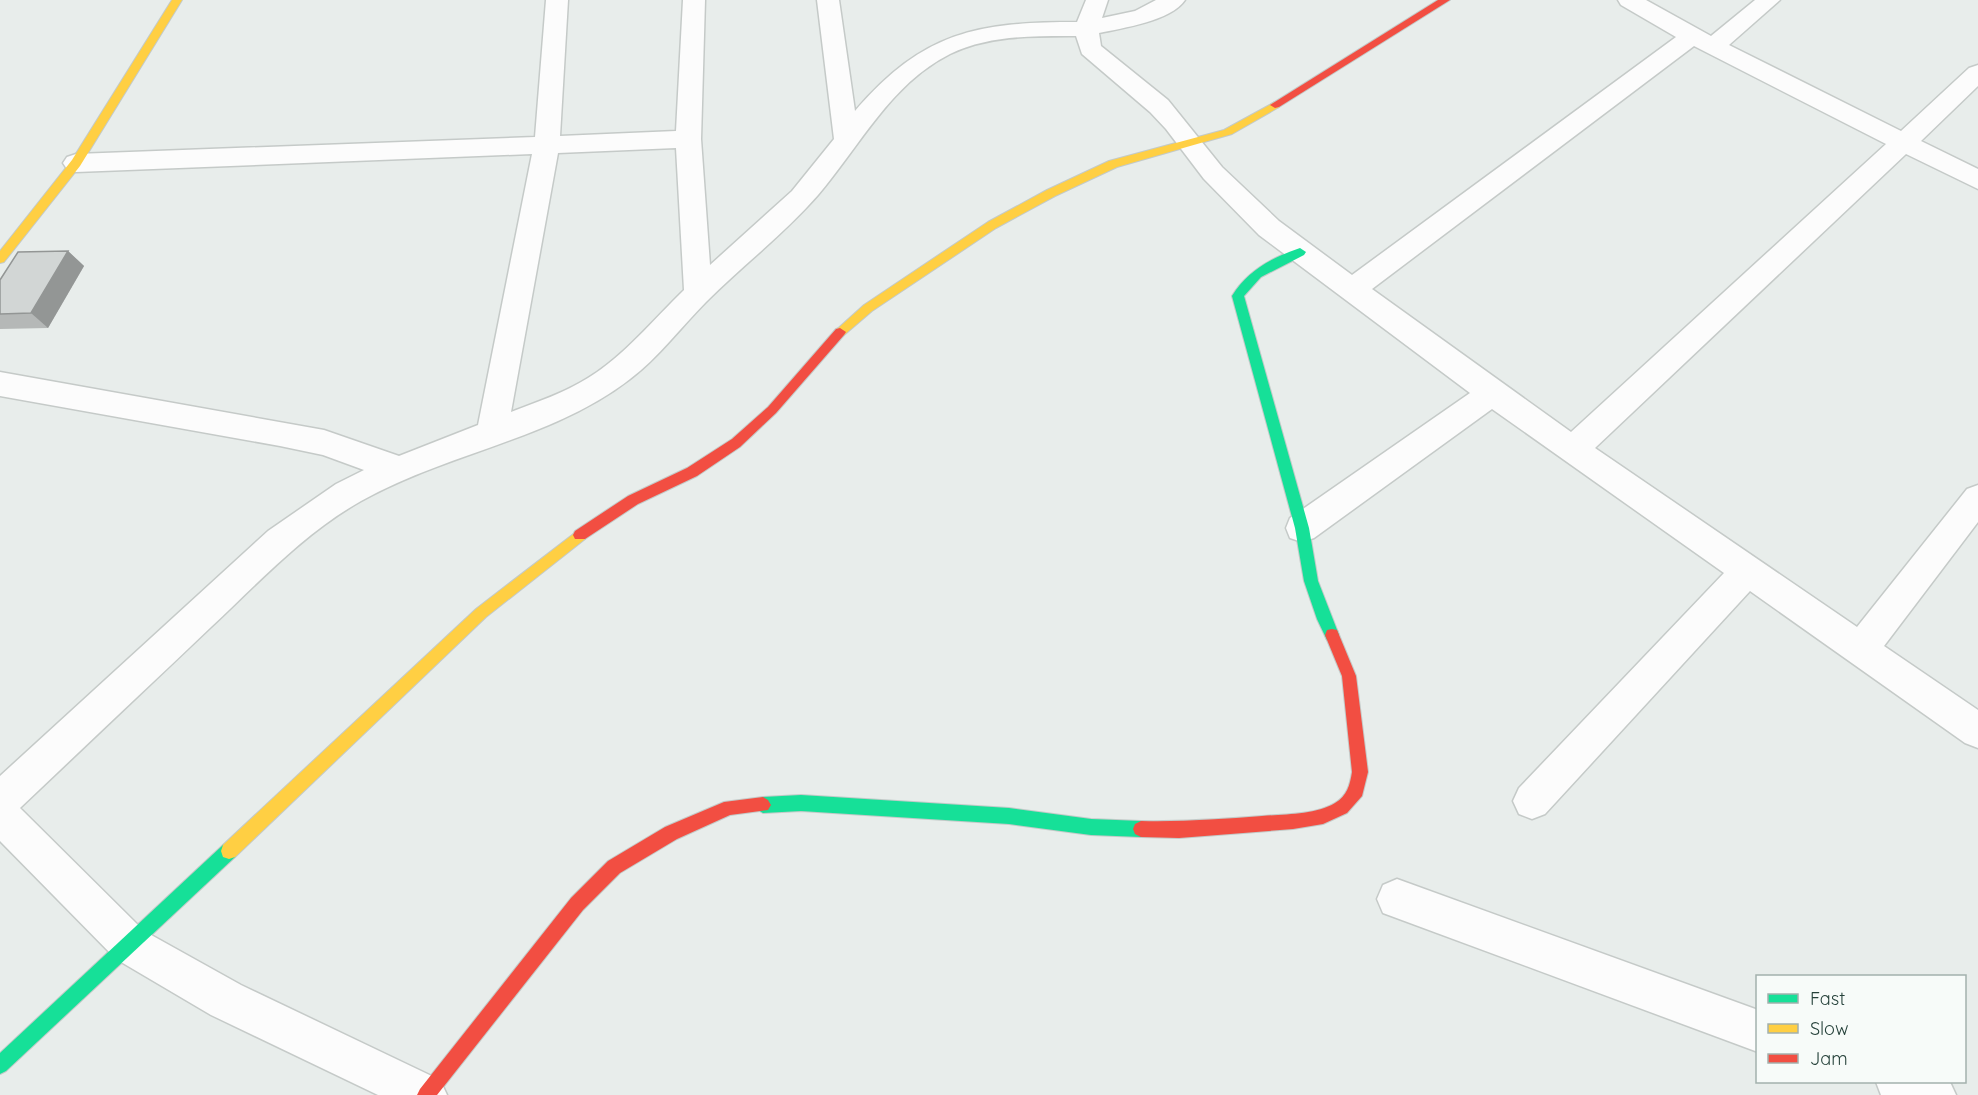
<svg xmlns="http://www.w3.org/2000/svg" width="1978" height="1095" viewBox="0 0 1978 1095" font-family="Quicksand,sans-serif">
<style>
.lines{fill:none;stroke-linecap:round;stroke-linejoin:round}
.street-casing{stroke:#c5cac8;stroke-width:3}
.fast-casing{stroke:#c3cac8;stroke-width:2}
.slow-casing{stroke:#c3cac8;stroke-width:2}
.jam-casing{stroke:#c3cac8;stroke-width:2}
.street{fill:#fcfcfc;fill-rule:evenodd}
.fast{fill:#16e098;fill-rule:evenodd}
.slow{fill:#ffcf43;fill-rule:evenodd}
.jam{fill:#f24e42;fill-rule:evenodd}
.wall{fill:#b5b8b7}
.shaded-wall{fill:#939695}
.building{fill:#d2d6d5;stroke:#939695;stroke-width:1.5}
</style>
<rect width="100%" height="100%" fill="#e8edeb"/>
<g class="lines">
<g class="street-casing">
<g id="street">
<path d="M 546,0 L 568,0 L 560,136 L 676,131 L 683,0 L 705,0 L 701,139 L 710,265 L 792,191 L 834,139 L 817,0 L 839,0 L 855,111 C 923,32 976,22 1077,22 L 1086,0 L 1108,0 L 1102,18 L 1135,11 L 1156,0 L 1185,0 C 1171,21 1123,28 1099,33 L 1101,46 L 1168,100 L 1222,167 L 1279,221 L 1352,275 L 1676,37 L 1621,5 L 1618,0 L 1646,0 L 1711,36 L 1755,0 L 1780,0 L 1729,45 L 1901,131 L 1969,68 L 1978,65 L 1978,86 L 1921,141 L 1978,169 L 1978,189 L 1906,154 L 1595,448 L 1857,627 L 1967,489 L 1978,485 L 1978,522 L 1884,646 L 1978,710 L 1978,748 L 1965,743 L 1750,591 L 1545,814 L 1532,819 L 1519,814 L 1513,801 L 1519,788 L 1724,573 L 1492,409 L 1314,538 L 1302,542 L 1290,538 L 1286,528 L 1290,518 L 1470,393 L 1259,235 L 1204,179 L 1166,129 L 1150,112 L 1082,54 L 1076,36 C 1034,36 989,35 950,54 C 890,84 860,146 818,195 C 784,234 742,266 706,302 C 681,327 658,358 630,379 C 553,439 446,453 361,501 C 304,533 258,583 211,627 C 148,687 84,747 20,808 L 144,931 L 241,985 L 440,1080 L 447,1095 L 378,1095 L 211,1015 L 116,959 L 0,841 L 0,776 L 268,531 L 336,484 L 364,470 L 323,455 L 280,446 L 0,396 L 0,372 L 324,430 L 399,456 L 478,425 L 532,154 L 76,172 L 67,169 L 63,163 L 67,157 L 76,154 L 535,137 ZM 1694,46 L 1886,144 L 1571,432 L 1372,289 ZM 676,148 L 684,290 C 653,320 624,356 588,378 C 564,393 537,402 511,412 L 558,153 Z"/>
<path d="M 1397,879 L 1758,1010 L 1758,1052 L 1383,913 L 1377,899 L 1383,885 Z"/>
<path d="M 1876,1082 L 1950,1082 L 1956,1095 L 1881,1095 Z"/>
</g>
</g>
<g class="fast-casing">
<g id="fast">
<path d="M 1300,248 L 1306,252 L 1304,255 L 1261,277 L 1244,296 L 1309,528 L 1318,581 L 1339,635 L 1337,640 L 1332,641 L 1327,640 L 1317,619 L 1304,581 L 1295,528 L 1232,296 C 1247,271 1273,257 1300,248 Z"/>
<path d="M 801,795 L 1009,808 L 1091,819 L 1141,821 L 1147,824 L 1149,829 L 1147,834 L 1141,837 L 1091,835 L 1009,824 L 801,811 L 763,813 L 758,810 L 755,805 L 758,800 L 763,797 Z"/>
<path d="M 229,843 L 235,845 L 237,851 L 235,857 L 6,1071 L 0,1074 L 0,1053 L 223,845 Z"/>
</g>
</g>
<g class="slow-casing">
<g id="slow">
<path d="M 172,0 L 182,0 L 80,166 L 4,262 L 0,263 L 0,251 L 72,160 Z"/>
<path d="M 1275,102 L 1280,105 L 1279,107 L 1232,134 L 1117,167 L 1055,196 L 996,228 L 872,311 L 844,335 L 840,336 L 834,332 L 864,305 L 988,222 L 1047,190 L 1109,161 L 1224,130 Z"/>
<path d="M 580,529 L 585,531 L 587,535 L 585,539 L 486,617 L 235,857 L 229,859 L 223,857 L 221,851 L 223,845 L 476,609 Z"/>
</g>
</g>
<g class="jam-casing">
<g id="jam">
<path d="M 1438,0 L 1450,0 L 1279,107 L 1275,108 L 1270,105 Z"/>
<path d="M 840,328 L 846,332 L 844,335 L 776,413 L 740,447 L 697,476 L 638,504 L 585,539 L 575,539 L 573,535 L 575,531 L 628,496 L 687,468 L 732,439 L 768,407 L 836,329 Z"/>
<path d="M 1332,629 L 1337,630 L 1356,676 L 1368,772 L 1362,796 L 1347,813 L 1323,824 L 1293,829 L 1179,838 L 1141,837 L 1135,834 L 1133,829 L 1135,824 L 1141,821 C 1182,822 1222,819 1262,816 C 1285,814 1315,815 1335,803 C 1347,796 1350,785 1352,772 L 1342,676 L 1325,635 L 1327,630 Z"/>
<path d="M 763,797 L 768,800 L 771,805 L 768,810 L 730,815 L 677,839 L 620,873 L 583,910 L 437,1095 L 417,1095 L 420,1089 L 571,898 L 608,861 L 665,827 L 724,802 Z"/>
</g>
</g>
<use href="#street" class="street"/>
<use href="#fast" class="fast"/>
<use href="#slow" class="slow"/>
<use href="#jam" class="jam"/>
</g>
<path class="wall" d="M 68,251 L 84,266 L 48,328 L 0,329 L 0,280 Z"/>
<path class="shaded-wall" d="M 68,251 L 84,266 L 48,328 L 31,313 Z"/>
<path class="building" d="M 68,251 L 31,313 L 0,314 L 0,280 L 18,252 Z"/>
<rect x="1756" y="975" width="210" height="108" fill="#f7fbf9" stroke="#a3b1ad" stroke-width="1.5"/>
<rect x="1768" y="994" width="30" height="9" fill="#16e098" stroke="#a3b1ad" stroke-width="1.5"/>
<text x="1810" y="1005" font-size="18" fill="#25413a">Fast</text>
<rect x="1768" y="1024" width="30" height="9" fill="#ffcf43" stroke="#a3b1ad" stroke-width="1.5"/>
<text x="1810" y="1035" font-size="18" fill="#25413a">Slow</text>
<rect x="1768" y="1054" width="30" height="9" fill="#f24e42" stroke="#a3b1ad" stroke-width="1.5"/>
<text x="1810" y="1065" font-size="18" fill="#25413a">Jam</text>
</svg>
